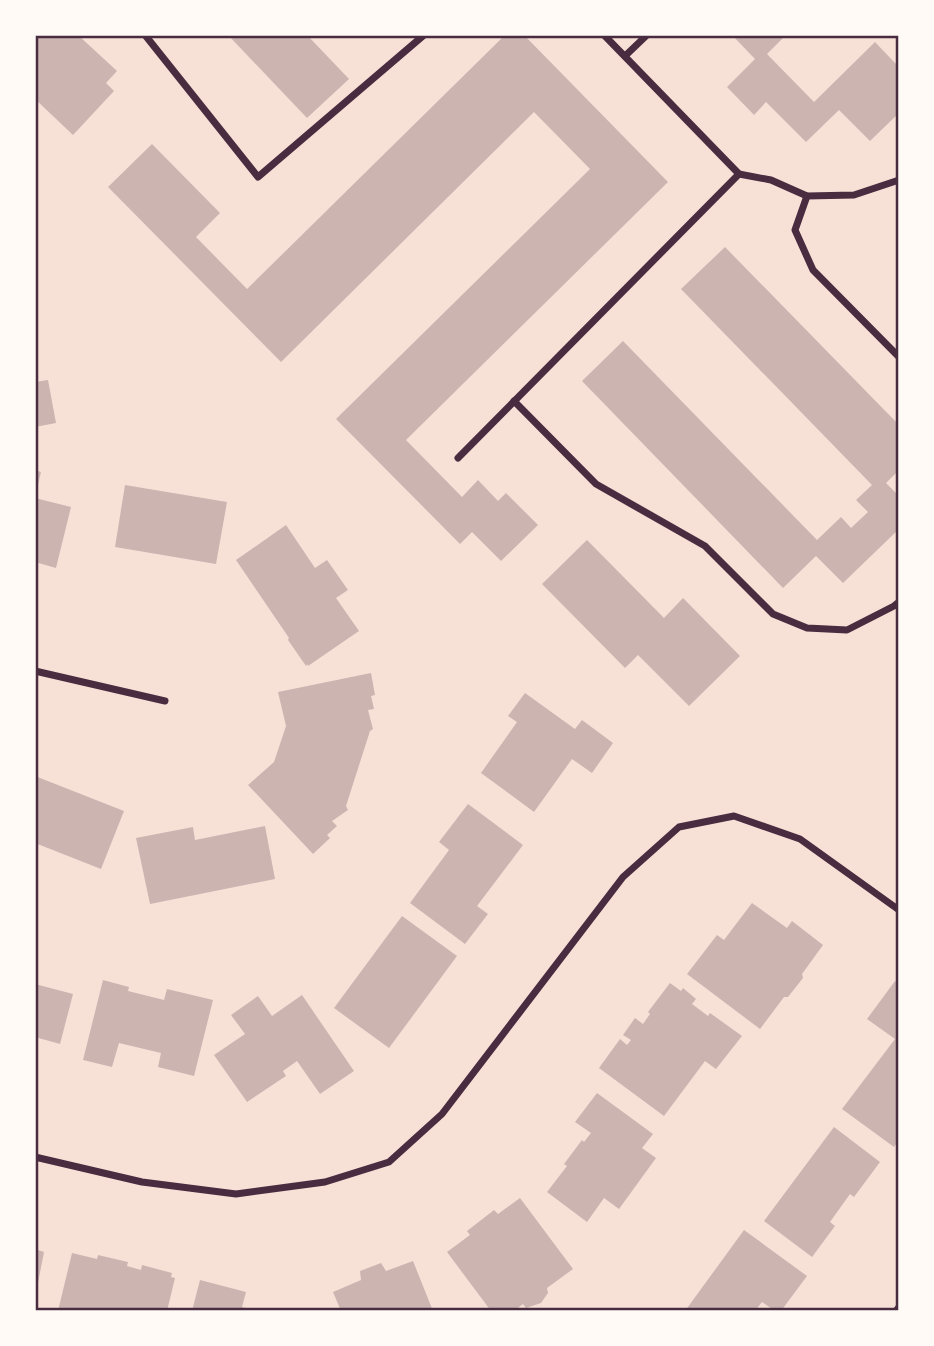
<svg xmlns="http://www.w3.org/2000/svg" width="934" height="1346" viewBox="0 0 934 1346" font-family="'PT Sans Narrow',sans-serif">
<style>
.building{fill:#ccb4b1}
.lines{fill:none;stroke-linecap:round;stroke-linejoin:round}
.minor{stroke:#4a2c40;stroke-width:7}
.neatline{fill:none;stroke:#4a2c40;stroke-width:2.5}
</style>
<rect width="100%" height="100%" fill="#f7e1d7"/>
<g class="building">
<path d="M 35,35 L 78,35 L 117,71 L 106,83 L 114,91 L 73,135 L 35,99 Z"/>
<path d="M 228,35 L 307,35 L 349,79 L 307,118 Z"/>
<path d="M 505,35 L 524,35 L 668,182 L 406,440 L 462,497 L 478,480 L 498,501 L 506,493 L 538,525 L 501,561 L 472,532 L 460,544 L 336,419 L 590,169 L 534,112 L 281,362 L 108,187 L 152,144 L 220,213 L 196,237 L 247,289 Z"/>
<path d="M 732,35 L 786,35 L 767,54 L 814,102 L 875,42 L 896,64 L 899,62 L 899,113 L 870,141 L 839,110 L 806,142 L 766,102 L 754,115 L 727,87 L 755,59 Z"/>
<path d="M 725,247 L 899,425 L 899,470 L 886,483 L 899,496 L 899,529 L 843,583 L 816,556 L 783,588 L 582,381 L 623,341 L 817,540 L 841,517 L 851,528 L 868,512 L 856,500 L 872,485 L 681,289 Z"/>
<path d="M 48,380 L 56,423 L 35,427 L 35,382 Z"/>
<path d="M 35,470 L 41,472 L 36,493 L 35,492 Z"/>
<path d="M 125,485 L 227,502 L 216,564 L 115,547 Z"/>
<path d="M 35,498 L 71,507 L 56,568 L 35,562 Z"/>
<path d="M 286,525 L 315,568 L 327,560 L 348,590 L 336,598 L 359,631 L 308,666 L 307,664 L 306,666 L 288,640 L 289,638 L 236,560 Z"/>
<path d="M 587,540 L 664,618 L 683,598 L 740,656 L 689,706 L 638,655 L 625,668 L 542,584 Z"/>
<path d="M 371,673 L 375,695 L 371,696 L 374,709 L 368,710 L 373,729 L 370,731 L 346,806 L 348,810 L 332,821 L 337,826 L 327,835 L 330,838 L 313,854 L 248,785 L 274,762 L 286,726 L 278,692 Z"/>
<path d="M 525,693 L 575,729 L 582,720 L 613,743 L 592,773 L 572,759 L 534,812 L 481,773 L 517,722 L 508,716 Z"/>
<path d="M 35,776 L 124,811 L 101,869 L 35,843 Z"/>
<path d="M 468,804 L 523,845 L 477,906 L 488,914 L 465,944 L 410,903 L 449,850 L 439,842 Z"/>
<path d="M 265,826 L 275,879 L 150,904 L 136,838 L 193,827 L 195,840 Z"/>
<path d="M 752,903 L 787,928 L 792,921 L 823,945 L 802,974 L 803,978 L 788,997 L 784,997 L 760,1029 L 687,974 L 717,935 L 724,940 Z"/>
<path d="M 402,916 L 457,956 L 389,1048 L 334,1008 Z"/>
<path d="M 103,980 L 129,987 L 128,991 L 164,1000 L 167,989 L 213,1000 L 194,1076 L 158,1067 L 161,1053 L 119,1043 L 112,1067 L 83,1060 Z"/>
<path d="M 895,981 L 899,984 L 899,1140 L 894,1147 L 842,1109 L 895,1039 L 867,1019 Z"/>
<path d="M 670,983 L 681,991 L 683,988 L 696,999 L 692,1004 L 708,1016 L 710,1013 L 742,1036 L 716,1069 L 705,1061 L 664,1116 L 599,1068 L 620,1039 L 627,1045 L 631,1040 L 623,1035 L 635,1018 L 643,1024 L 650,1014 L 648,1012 Z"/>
<path d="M 35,984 L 73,994 L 60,1044 L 35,1037 Z"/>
<path d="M 302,995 L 354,1071 L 320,1094 L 297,1061 L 283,1071 L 286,1076 L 247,1102 L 214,1055 L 245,1034 L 231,1015 L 258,996 L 272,1016 Z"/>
<path d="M 597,1093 L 653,1134 L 642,1148 L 656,1158 L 619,1209 L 604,1198 L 587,1222 L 547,1192 L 567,1166 L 564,1164 L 582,1140 L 584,1142 L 591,1133 L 575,1122 Z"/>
<path d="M 834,1127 L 880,1162 L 854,1197 L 850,1194 L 830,1222 L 835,1226 L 812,1257 L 764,1221 Z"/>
<path d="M 520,1198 L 573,1269 L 547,1288 L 548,1293 L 541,1303 L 526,1308 L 523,1304 L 514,1311 L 491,1311 L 447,1252 L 470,1235 L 467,1231 L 494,1210 L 498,1214 Z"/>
<path d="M 744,1230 L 807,1276 L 781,1311 L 775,1311 L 762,1302 L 755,1311 L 685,1311 Z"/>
<path d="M 35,1249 L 44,1252 L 36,1293 L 35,1292 Z"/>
<path d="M 72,1253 L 97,1259 L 98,1255 L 128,1262 L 127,1266 L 141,1270 L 142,1265 L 172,1273 L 171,1277 L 175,1278 L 167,1311 L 58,1311 Z"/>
<path d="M 413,1261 L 433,1311 L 341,1311 L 333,1292 L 361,1280 L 360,1271 L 381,1263 L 386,1271 Z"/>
<path d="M 200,1280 L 246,1292 L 242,1307 L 248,1309 L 247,1311 L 192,1311 Z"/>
</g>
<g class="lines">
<g class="minor">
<path d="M 145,35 L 258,177 L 424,35"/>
<path d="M 604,35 L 739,174 L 771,180 L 807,196 L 854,195 L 899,180"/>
<path d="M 625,56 L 647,35"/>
<path d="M 807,196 L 795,230 L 813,270 L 899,357"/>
<path d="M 514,401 L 596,484 L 705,546 L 773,614 L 807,628 L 847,630 L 894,606 L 899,602"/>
<path d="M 458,458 L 739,174"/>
<path d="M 35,671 L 165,701"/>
<path d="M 35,1157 L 142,1182 L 236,1194 L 325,1182 L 389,1162 L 442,1114 L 623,877 L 679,827 L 734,816 L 800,839 L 899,910"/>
<path d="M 896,1311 L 899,1307"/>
</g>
</g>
<rect width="934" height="1346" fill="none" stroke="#fffaf5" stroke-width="74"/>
<rect x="37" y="37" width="860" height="1272" class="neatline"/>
</svg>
